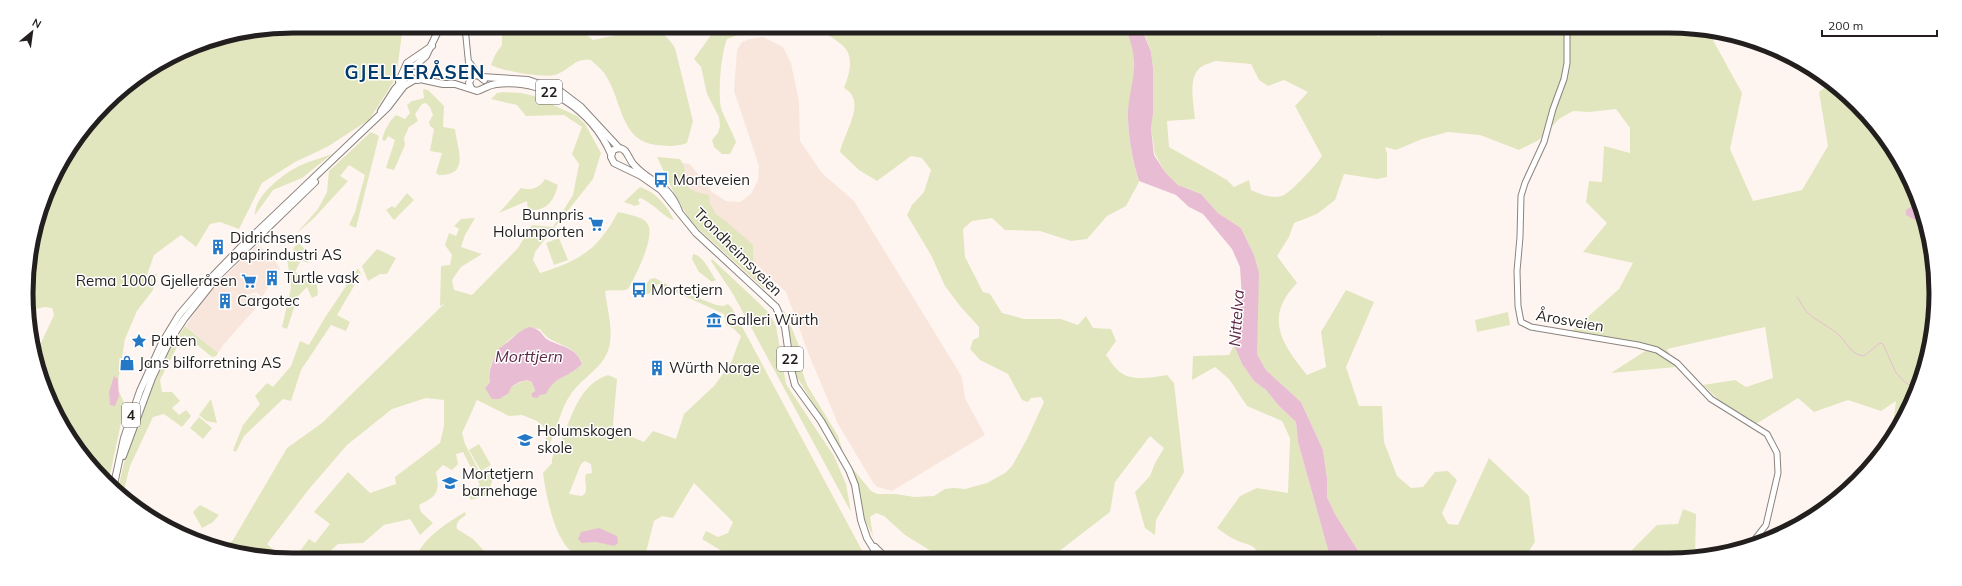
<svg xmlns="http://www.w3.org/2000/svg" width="1962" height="586" viewBox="0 0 1962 586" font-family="Mulish,sans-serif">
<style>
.built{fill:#f8e6dd}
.green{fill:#e1e6be;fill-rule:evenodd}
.water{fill:#e8bdd3}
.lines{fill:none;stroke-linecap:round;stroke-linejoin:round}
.stream{stroke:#e8bdd3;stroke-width:1}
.secondary-casing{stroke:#8b837e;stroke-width:7}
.primary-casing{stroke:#8b837e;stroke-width:8}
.trunk-casing{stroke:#8b837e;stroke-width:8}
.secondary{stroke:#fff;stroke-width:5}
.primary{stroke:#fff;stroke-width:6}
.trunk{stroke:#fff;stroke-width:6}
.labels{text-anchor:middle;stroke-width:3;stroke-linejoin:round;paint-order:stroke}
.shield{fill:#fff;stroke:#656262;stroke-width:1}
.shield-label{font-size:14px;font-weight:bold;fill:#231f1e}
.poi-label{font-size:15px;fill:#231f1e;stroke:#fff;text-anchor:start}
.street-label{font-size:15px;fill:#231f1e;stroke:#fff}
.water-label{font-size:16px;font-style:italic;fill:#5d2947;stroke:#fff}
.district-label{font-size:19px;font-weight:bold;letter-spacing:1px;fill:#033b6c;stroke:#fff}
.rim{fill:none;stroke:#231f1e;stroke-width:5}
</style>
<rect width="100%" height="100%" fill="#fff5f0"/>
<g class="built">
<path d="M 763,37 L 783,47 L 791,63 L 799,101 L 800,141 L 822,173 L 854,201 L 962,377 L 965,398 L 985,435 L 892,491 L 877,487 L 872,481 L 838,424 L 809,355 L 786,292 L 718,229 L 667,175 L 672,161 L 690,164 L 712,192 L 726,201 L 740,202 L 751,194 L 758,180 L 759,166 L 734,91 L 737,50 L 742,42 L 750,39 Z"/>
<path d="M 259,246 L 272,255 L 273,258 L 280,268 L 274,283 L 276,284 L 274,287 L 269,286 L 262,297 L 256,292 L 240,297 L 227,287 L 239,297 L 255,295 L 263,300 L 224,344 L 218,353 L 186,326 L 197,309 L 220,281 L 255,247 Z"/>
</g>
<g class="green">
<path d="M 293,26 L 403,26 L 396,78 L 369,120 L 327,147 L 295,162 L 262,183 L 239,229 L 220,222 L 210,224 L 196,247 L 181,235 L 154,255 L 147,275 L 157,274 L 153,290 L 137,311 L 125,339 L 117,388 L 125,404 L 108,484 C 99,475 88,465 80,454 C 74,446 73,436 67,427 L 63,426 C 50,405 37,377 34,351 L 41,343 L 54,315 L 52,308 L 45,307 L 30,310 L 27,275 L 32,245 L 54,175 L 81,131 L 117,92 L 191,46 L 241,31 Z"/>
<path d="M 502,27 L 577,27 L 593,40 C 604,38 615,35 627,33 C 650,29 661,25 675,48 L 693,121 L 687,143 C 675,147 668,146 656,145 C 620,141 622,100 606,76 C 603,70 596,65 591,60 C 573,58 571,70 555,75 C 543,78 501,71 491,65 L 495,55 L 502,45 Z"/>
<path d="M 716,28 L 747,28 L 741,34 L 727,39 C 721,53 717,97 722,111 C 726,121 732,131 736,142 L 730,154 L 722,154 L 714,147 L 712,140 L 718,133 L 720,126 L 719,117 L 707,94 L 701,67 L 694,59 Z"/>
<path d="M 827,28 L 1127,29 C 1132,40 1135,56 1135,68 C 1134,86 1127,103 1128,121 C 1129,141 1133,162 1139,182 L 1126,206 L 1107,216 L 1087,239 L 1071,241 L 1040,231 L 1005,230 L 992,218 L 972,221 L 963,229 L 965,257 L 983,292 L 990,294 L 1002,313 L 1024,319 L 1061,319 L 1078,325 L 1086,316 L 1093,328 L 1111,329 L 1116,341 L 1106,355 C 1110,360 1114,368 1120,372 C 1132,382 1153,377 1167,375 L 1174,383 L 1184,472 L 1156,520 L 1155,535 L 1145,528 L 1135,492 L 1150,476 L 1155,463 L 1164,448 L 1150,436 L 1115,482 L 1110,512 L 1058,552 L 1058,556 L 939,556 L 905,535 L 884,516 L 876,513 L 870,517 L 873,536 L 865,520 L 853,469 L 871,491 L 877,494 L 896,494 L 914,497 L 934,496 L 945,489 L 954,488 L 965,489 L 987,483 L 1005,473 L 1012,466 L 1027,439 L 1044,402 L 1041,397 L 1031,398 L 1028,402 L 1022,400 L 1008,374 L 980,360 L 970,349 L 973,340 L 979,337 L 979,327 L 960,306 L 945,286 L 931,255 L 907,215 L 912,205 L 924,192 L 931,170 L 922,158 L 911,156 L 877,181 L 859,170 L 840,152 C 844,132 868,101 844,88 C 849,75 855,57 843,46 C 837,40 831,38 825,32 Z"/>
<path d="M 1143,29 L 1374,30 L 1378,37 L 1384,30 L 1708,31 L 1742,93 L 1730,149 L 1753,201 L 1802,190 L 1828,146 L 1819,92 L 1831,83 C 1840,90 1849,96 1857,104 C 1918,163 1948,261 1931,344 C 1928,357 1922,370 1917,381 C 1910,402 1904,422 1891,439 L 1896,401 L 1881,411 L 1848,400 L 1814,412 L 1798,398 L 1756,424 L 1719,400 L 1703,385 L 1735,380 L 1746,387 L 1773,378 L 1765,327 L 1667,349 L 1676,367 L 1611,373 L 1653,346 L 1572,331 L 1619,289 L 1633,263 L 1583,252 L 1607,223 L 1586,202 L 1589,181 L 1602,182 L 1604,146 L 1630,153 L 1630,128 L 1616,109 L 1589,112 L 1573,111 L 1559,119 L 1539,140 L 1519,150 L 1480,135 L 1448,132 L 1422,139 L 1396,150 L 1385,147 L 1387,153 L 1387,177 L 1377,179 L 1344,174 L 1335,200 L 1317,214 L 1294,223 L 1289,237 L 1277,256 L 1297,283 C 1264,317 1281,343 1307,375 L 1326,367 L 1321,332 L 1346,290 L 1374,302 L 1346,367 L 1359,406 L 1382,406 L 1384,442 L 1397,476 L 1411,488 L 1423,487 L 1435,472 L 1448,471 L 1457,480 L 1442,513 L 1448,524 L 1458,525 L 1489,458 L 1529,496 L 1535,542 L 1525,557 L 1362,557 L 1335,514 L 1327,497 L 1327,478 L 1323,450 L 1301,402 L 1266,370 L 1257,354 L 1257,309 L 1254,255 L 1241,228 L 1218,213 L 1201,194 L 1178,185 L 1165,172 L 1155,154 L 1151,129 L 1153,110 L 1153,70 L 1151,52 ZM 1216,61 L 1251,64 L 1259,80 L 1268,86 L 1284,80 L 1308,92 L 1295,106 L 1322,156 C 1316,165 1293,190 1284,195 C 1274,200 1260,194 1251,190 L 1249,180 L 1234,187 L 1227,180 L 1169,147 L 1167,121 L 1195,119 C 1194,104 1187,78 1201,67 C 1205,64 1211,63 1216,61 Z"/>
<path d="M 423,89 L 428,90 L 444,106 L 443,127 L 455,129 C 457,148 471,176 439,175 L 436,173 L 442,153 L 430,151 L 434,129 L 430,126 L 429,122 L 433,115 L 430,107 L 426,103 L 422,104 L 415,114 L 418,121 L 409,127 L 404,138 L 405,145 L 394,170 L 386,168 L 395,140 L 388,136 L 385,141 L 382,140 C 384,131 389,121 396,115 L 405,119 L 410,113 L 407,105 L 412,101 L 424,98 Z"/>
<path d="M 503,92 L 521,93 L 534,96 L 577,116 L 585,124 L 601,153 L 593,179 L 535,252 L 533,260 L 540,273 C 561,267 588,256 601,238 C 608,230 613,221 618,212 C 626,214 642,216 647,223 C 657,235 635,277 628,289 C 620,292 613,289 605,291 C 608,315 618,343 601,363 C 592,374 579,382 571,394 C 560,409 558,428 549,445 L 545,438 L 547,430 L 537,421 L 522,415 L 509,416 L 477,400 L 462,433 L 465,444 L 480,473 L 489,468 L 496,471 L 487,495 L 471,500 L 466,492 L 480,485 L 463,452 L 456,454 L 458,464 L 452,470 L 443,465 L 436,472 C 440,493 437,496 419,505 L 421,512 L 433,523 L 420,535 L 410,519 L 384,525 L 363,543 L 338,544 L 326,555 L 297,555 L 309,539 L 315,543 L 330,524 L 314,512 L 348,472 L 370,493 L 396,484 L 395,477 L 440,443 L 444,426 L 444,400 L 426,398 L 392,409 L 347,445 L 309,489 L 267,544 L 279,555 L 241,555 L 224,548 L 233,540 L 287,448 L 322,423 L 445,303 L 440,306 L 441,266 L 450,265 L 452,255 L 445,245 L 449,233 L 456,236 L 459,229 L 454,226 L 461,219 L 475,218 L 465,235 L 461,247 L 482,254 L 461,267 L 452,280 L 454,290 L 472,295 L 518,248 L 532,225 L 553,227 L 573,195 L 579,164 L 572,154 L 582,127 L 564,115 L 526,116 L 517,105 L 491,99 L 497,93 ZM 526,328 L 540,329 C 552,348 576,342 582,364 C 569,378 555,375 546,393 L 532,397 L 531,394 L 535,392 L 532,382 L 527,380 L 516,384 L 509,389 L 485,388 L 490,382 C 486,371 494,360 498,349 C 507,345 504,344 510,339 C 515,334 521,333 526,328 Z"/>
<path d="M 371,132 L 379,136 L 356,228 L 349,225 L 355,212 L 365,175 L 349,165 L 340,176 L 348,181 L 314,218 L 297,233 L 318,209 L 327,192 L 329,171 Z"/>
<path d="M 332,154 L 302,178 L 273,190 L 255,215 C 254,196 283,174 299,166 C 310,161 321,158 332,154 Z"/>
<path d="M 657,157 L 680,159 C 695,181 671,187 709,195 L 710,204 L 716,214 L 728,223 L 753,245 C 753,262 753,275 765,288 L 764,289 L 691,222 L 675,195 Z"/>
<path d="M 545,179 L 558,185 C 554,201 546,212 528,210 L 527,201 L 499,213 L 521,188 C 530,191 540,188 545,179 Z"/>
<path d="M 640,187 C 657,193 666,205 674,220 C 666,219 652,202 640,198 L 638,200 L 640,204 L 635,206 L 624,202 Z"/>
<path d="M 407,193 L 414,200 L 394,220 L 386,210 L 392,206 L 395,208 Z"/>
<path d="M 559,238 L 568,260 L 554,265 L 546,243 Z"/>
<path d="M 299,243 L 313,257 L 308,263 L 301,260 L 295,272 L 317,285 L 318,295 L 312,298 L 307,287 L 298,296 L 287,329 L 282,327 L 291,288 L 287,257 L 292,256 L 294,247 Z"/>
<path d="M 377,249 L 396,258 L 387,274 L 380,274 L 368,281 L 362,266 Z"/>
<path d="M 693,254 C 704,256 710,272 716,280 L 712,282 L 699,272 L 692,259 Z"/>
<path d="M 712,259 L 761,305 L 769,313 L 776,326 L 786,384 L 834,456 L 846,484 L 851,512 L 733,294 L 711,261 Z"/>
<path d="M 358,268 L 361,274 L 337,315 L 350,322 L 346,331 L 331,325 L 301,370 L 291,401 L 283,399 L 244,436 L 236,452 L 233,450 L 243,425 L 260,404 L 255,396 L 267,383 L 273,387 L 291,366 L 300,341 L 309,345 L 324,319 Z"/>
<path d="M 655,278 L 673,288 L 716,305 L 723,306 L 728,304 L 732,308 L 865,556 L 730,556 L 702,539 L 706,531 L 718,537 L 728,533 L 733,522 L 694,483 L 673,518 L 662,516 L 654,521 L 645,556 C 628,556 611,556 593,556 C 589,556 582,557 578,555 C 555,547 546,494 543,473 L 552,463 C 551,455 558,448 561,441 C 572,417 579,384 608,375 L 617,379 L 613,424 L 615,430 L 644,442 L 653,431 L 676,439 L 684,414 L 714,386 L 731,363 L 741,336 L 734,329 L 726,325 L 724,314 L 658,284 L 649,294 L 640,295 L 640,292 L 650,279 ZM 585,461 L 591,464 L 592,473 L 586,474 C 583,482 590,491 582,496 L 569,494 L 581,464 Z"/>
<path d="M 783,310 L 786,314 L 801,351 L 803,374 L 807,385 L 838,436 L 843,452 L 797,377 L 793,365 L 791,344 Z"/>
<path d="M 1508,312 L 1510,325 L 1477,332 L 1475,320 Z"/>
<path d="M 185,326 L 218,353 L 216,356 L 212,357 L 185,335 L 177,347 L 160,380 L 162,392 L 172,392 L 180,401 L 172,408 L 179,415 L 186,410 L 191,416 L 182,427 L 164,414 L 153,417 L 130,466 L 122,497 L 117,493 L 124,463 L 151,391 L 166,355 Z"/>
<path d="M 1234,345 L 1242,364 L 1254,381 L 1266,390 L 1278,405 L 1296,422 L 1298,442 L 1330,557 L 1260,557 C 1254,542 1247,546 1236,540 C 1229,537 1223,532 1217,528 L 1240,496 L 1257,488 L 1288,493 L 1290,438 L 1282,421 L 1247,406 L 1229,379 L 1215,367 L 1192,380 L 1193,356 L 1229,355 Z"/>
<path d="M 211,399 L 217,423 L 206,421 L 199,415 Z"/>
<path d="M 199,417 L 212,428 L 203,439 L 190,428 Z"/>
<path d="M 479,444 L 491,465 L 481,471 L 469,450 Z"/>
<path d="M 200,505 L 219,515 L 213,522 L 202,528 L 193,512 Z"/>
<path d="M 1683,509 L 1696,514 L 1695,558 L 1609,558 L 1631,551 L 1657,525 L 1678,524 Z"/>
<path d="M 465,512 L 466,515 C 461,518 455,522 457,529 L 473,539 L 488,555 L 417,555 C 426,536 447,523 465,512 Z"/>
</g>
<g class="water">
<path d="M 1126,29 L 1142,29 L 1151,52 L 1153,68 L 1153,113 L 1151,129 L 1154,155 L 1165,172 L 1178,185 L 1201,194 L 1218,213 L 1241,228 L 1254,255 L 1259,273 L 1257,354 L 1266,370 L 1301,402 L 1323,450 L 1327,478 L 1327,497 L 1335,514 L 1362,557 L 1330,557 L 1298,442 L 1296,422 L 1278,405 L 1266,390 L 1254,381 L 1242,364 L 1234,345 L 1236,320 L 1242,298 L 1240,267 L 1232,249 L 1203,214 L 1189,207 L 1176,195 L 1139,181 C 1133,162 1129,141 1128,120 C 1127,102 1133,86 1134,68 C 1135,56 1131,41 1126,29 Z"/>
<path d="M 1919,201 L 1922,213 L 1915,220 L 1906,215 L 1906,210 Z"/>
<path d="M 530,327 C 545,331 540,336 550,341 C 563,347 577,348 582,364 C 569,378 555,375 546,394 L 540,395 L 537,398 L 532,397 L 531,394 L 535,391 L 532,382 L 527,380 C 520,382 510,384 509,393 L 499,399 L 492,399 L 485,388 L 490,382 C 487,371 494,360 498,349 C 508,344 519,329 530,327 Z"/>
<path d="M 114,376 L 118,379 L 119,396 L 115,406 L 110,405 L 109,392 Z"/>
<path d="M 599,528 L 617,536 L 618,543 L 614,546 L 596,542 L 582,543 L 578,539 L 581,532 Z"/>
</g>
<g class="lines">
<path class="stream" d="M 1797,297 C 1801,302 1803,309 1808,313 C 1816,321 1829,326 1839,335 C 1848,343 1849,354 1864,356 L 1880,343 L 1883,344 L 1896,373 L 1906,383 L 1915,388"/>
<g class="secondary-casing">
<g id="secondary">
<path d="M 465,27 L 470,78"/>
<path d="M 1567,31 L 1567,63 L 1564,79 L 1553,109 L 1544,142 L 1525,183 L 1521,196 L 1520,237 L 1517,271 L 1518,306 L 1521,322 L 1531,327 L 1638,345 L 1657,350 L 1677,363 L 1711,399 L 1767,434 L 1777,453 L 1778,473 L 1766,525 L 1752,543"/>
<path d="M 470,63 L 478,75"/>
</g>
</g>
<g class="primary-casing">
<g id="primary">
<path d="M 482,77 L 528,80 L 560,91 L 581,107 L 619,148"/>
<path d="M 420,79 L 443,84 L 455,84 L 477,91 C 484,89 488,85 496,84 C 545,78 592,110 611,154"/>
<path d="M 471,88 L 469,83 L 472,76 L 478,75 L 484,80"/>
<path d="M 679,211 C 667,181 652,185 634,165 C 628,159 628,149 619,148 L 613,150 L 611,157 L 614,163 L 641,176 L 661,190 L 696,233 L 776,307 L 785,327 L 791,369 L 795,385 L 821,421 L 849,470 L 855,485 L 861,520 L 867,538 L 878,556"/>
<path d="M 875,547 L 884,556"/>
</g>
</g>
<g class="trunk-casing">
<g id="trunk">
<path d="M 417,64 L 426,56 L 440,27"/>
<path d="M 399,81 L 407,63 L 432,46"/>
<path d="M 381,111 L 395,89 L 406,77 L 411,66 L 419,65 L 424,71 L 422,77 L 418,80 L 412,79 L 408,73"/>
<path d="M 123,456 L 152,378 L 170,340 L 184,319 L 219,275 L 315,182"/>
<path d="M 113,489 L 124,438 L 140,391 L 162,343 L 179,315 L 208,281 L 240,248 L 388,107 L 404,86 L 414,80"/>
</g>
</g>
<use href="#secondary" class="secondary"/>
<use href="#primary" class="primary"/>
<use href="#trunk" class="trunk"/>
</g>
<defs>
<g id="bus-bare" transform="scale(1.2)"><path d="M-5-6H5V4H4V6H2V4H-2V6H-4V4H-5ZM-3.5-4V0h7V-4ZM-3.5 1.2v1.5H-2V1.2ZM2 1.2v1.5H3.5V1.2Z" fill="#2578c6" stroke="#fff" stroke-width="2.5" paint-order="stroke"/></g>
<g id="supermarket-bare" transform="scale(1.2)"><path d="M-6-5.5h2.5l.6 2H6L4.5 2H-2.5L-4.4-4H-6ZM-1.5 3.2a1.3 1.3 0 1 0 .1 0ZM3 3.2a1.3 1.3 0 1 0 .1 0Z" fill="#2578c6" stroke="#fff" stroke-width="2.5" paint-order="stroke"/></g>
<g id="building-bare" transform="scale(1.2)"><path d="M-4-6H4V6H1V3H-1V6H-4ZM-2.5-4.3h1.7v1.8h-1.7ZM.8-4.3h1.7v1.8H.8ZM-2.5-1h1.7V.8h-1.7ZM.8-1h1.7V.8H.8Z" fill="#2578c6" stroke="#fff" stroke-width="2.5" paint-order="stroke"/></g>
<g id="museum-bare" transform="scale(1.2)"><path d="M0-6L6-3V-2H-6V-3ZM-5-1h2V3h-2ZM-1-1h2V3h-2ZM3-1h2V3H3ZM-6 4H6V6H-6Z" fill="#2578c6" stroke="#fff" stroke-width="2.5" paint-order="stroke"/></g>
<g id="sight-bare" transform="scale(1.2)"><path d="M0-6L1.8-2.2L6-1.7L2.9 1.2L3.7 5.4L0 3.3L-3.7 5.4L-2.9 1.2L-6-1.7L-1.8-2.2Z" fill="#2578c6" stroke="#fff" stroke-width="2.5" paint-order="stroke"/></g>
<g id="shop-bare" transform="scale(1.2)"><path d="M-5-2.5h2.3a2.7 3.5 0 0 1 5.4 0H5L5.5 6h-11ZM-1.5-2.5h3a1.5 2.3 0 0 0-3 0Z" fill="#2578c6" stroke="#fff" stroke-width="2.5" paint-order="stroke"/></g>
<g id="school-bare" transform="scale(1.2)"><path d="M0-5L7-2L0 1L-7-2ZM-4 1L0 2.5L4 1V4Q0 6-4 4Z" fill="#2578c6" stroke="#fff" stroke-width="2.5" paint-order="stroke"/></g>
</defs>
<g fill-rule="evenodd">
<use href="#bus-bare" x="661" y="180"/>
<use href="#supermarket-bare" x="596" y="224"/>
<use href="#building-bare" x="218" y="247"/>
<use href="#building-bare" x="272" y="278"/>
<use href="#supermarket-bare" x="249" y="281"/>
<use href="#bus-bare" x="639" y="290"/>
<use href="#building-bare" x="225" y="301"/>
<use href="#museum-bare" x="714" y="320"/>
<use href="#sight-bare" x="139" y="341"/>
<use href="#shop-bare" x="127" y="363"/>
<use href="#building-bare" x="657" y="368"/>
<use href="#school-bare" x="525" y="440"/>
<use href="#school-bare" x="450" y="483"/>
</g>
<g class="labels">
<g class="shield">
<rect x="536" y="80" width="26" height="24" rx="3"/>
<rect x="777" y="347" width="26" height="24" rx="3"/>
<rect x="122" y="403" width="18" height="24" rx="3"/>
</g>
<g class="shield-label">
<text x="549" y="97">22</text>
<text x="790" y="364">22</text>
<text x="131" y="420">4</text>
</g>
<g class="poi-label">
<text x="673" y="185">Morteveien</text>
<text x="584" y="220" text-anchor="end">Bunnpris<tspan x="584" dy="17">Holumporten</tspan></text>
<text x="230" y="243">Didrichsens<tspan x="230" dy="17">papirindustri AS</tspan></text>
<text x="284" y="283">Turtle vask</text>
<text x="237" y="286" text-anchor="end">Rema 1000 Gjelleråsen</text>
<text x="651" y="295">Mortetjern</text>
<text x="237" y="306">Cargotec</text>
<text x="726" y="325">Galleri Würth</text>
<text x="151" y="346">Putten</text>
<text x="139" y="368">Jans bilforretning AS</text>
<text x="669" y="373">Würth Norge</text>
<text x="537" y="436">Holumskogen<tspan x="537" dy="17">skole</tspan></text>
<text x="462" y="479">Mortetjern<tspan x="462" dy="17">barnehage</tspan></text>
</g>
<g class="street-label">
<text transform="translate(738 252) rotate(45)" y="5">Trondheimsveien</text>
<text transform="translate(1570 321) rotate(10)" y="5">Årosveien</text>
</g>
<g class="water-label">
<text transform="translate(1236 318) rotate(-86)" y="6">Nittelva</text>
<text x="529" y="362">Morttjern</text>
</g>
<g class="district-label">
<text x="415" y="79">GJELLERÅSEN</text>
</g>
</g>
<path d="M0 0H1962V586H0ZM293 33H1669A260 260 0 0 1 1929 293V293A260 260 0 0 1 1669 553H293A260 260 0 0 1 33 293V293A260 260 0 0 1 293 33Z" fill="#fff" fill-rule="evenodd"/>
<path class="rim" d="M293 33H1669A260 260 0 0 1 1929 293V293A260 260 0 0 1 1669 553H293A260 260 0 0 1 33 293V293A260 260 0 0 1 293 33Z"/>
<g transform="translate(32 32) rotate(29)" stroke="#ffffff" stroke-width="3" paint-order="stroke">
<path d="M0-3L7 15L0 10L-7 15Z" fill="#231f1e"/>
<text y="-6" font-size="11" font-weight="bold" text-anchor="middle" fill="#231f1e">N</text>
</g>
<path d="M1822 30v6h115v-6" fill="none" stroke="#231f1e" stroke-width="2"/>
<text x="1828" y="30" font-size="12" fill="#231f1e" stroke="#ffffff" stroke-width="3" paint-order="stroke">200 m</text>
</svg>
